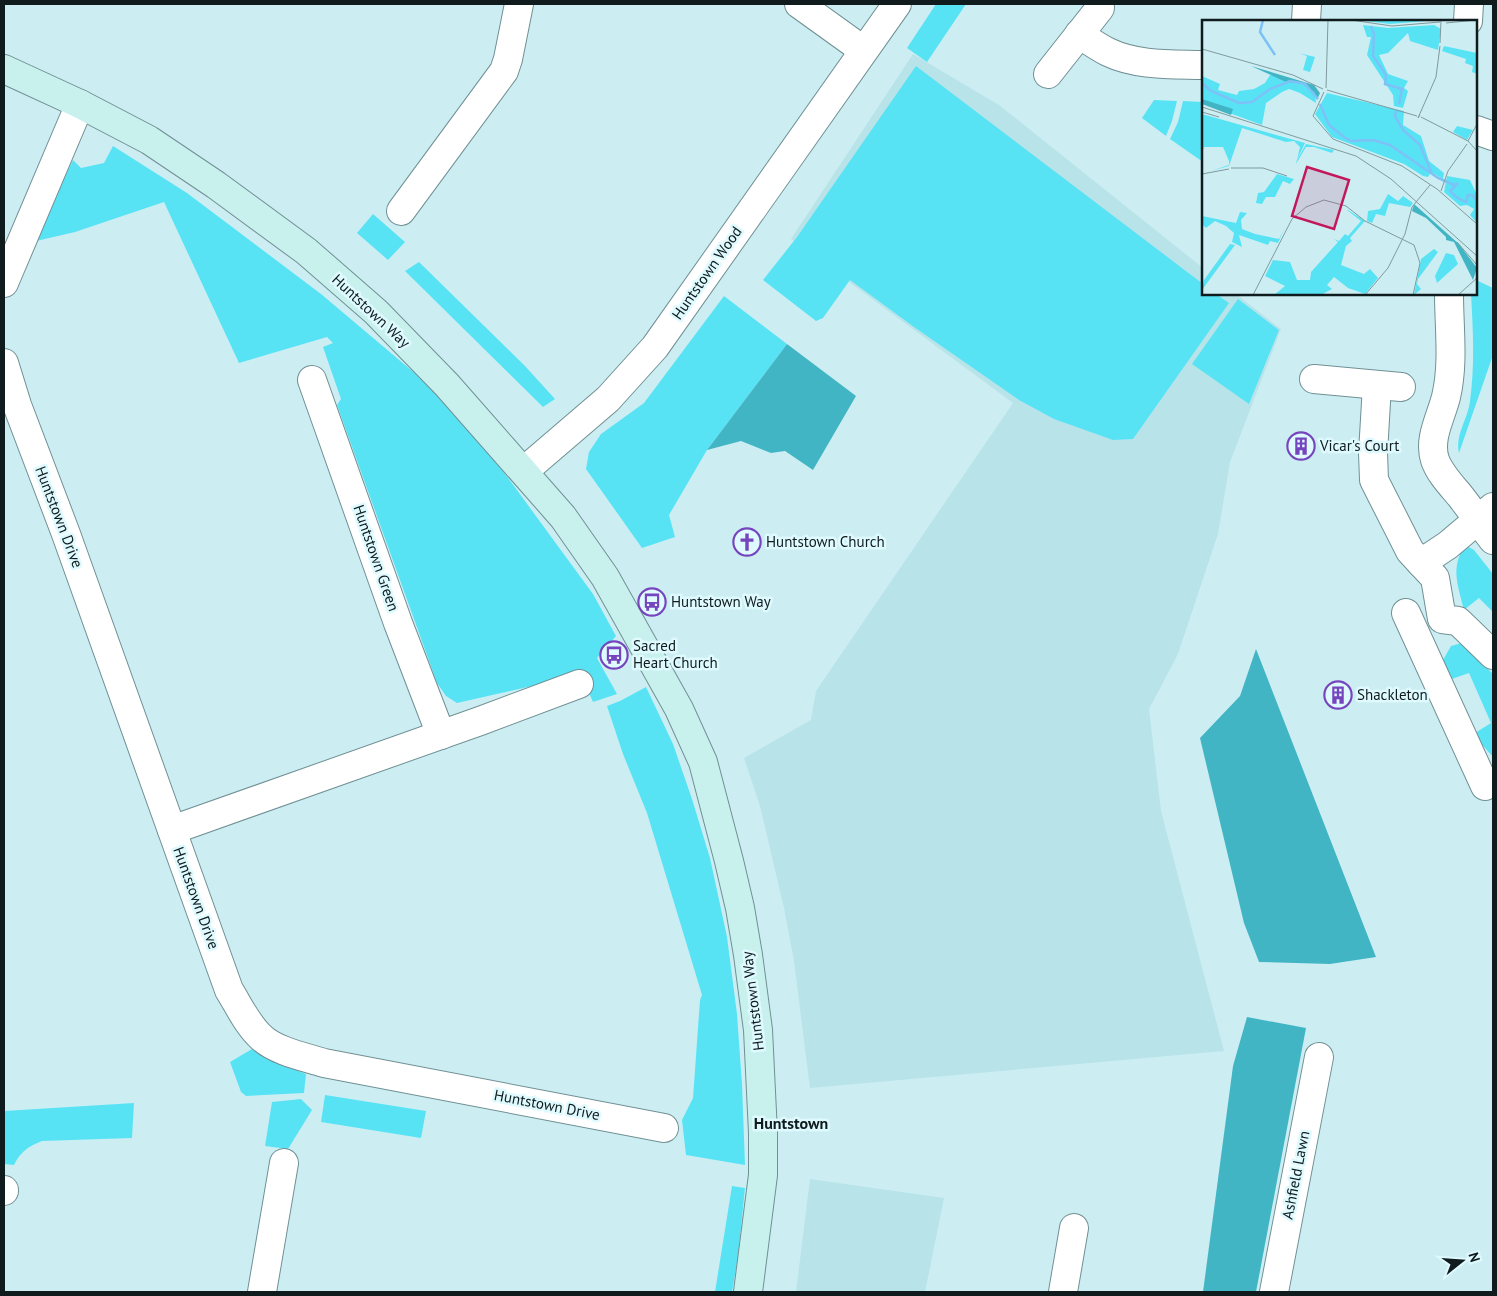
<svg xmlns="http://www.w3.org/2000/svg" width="1497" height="1296" viewBox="0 0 1497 1296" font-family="'PT Sans',sans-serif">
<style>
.built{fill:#b8e3e9}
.green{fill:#58e3f5}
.forest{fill:#42b5c4}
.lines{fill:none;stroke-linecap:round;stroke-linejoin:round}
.street-casing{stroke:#709094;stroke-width:30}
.secondary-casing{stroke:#709094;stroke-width:30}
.street{stroke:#fff;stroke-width:28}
.secondary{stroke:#c8f1ee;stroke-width:28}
.labels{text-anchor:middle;stroke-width:5;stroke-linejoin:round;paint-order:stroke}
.street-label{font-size:15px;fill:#0f1b1d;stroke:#dffafe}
.poi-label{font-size:15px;fill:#0f1b1d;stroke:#dffafe;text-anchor:start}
.neighbourhood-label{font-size:16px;font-weight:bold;fill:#0f1b1d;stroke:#dffafe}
.inset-river{fill:none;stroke:#7ec1f7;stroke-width:2.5}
.inset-road{fill:none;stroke:#809a9d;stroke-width:1}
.view{fill:#c2185b;fill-opacity:0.15;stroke:#c2185b;stroke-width:2.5}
.inset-edge{fill:none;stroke:#0f1b1d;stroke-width:2.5}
</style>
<rect width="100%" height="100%" fill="#cceef3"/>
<g class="built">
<path d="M 913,54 L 999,105 L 1203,268 L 1203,294 L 1236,294 L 1281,329 L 1230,462 L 1218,534 L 1178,654 L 1149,709 L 1161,811 L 1224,1051 L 810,1088 L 794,961 L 784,908 L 760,806 L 744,758 L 811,720 L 816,691 L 1013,403 L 791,239 Z"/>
<path d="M 810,1179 L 944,1198 L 925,1292 L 796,1292 Z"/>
</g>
<g class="green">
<path d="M 936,4 L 966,4 L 927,62 L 907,48 Z"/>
<path d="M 916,66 L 1203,284 L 1203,294 L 1216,294 L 1229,303 L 1133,439 L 1113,440 L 1054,419 L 1019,400 L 914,327 L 850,280 L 823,318 L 816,321 L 763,280 L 797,237 Z"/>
<path d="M 1154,100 L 1177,101 L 1172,121 L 1166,136 L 1142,118 Z"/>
<path d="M 1183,101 L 1203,102 L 1203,162 L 1170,139 L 1178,122 Z"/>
<path d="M 113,146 L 187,193 L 321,294 L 436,391 L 503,471 L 593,594 L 616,636 L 597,658 L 617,694 L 593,702 L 581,675 L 457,703 L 446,696 L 437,683 L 337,405 L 341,399 L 323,347 L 333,343 L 327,337 L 239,363 L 164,202 L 75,232 L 32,242 L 73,160 L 81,168 L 104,163 Z"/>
<path d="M 373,214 L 405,242 L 388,260 L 357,233 Z"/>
<path d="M 419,262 L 525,366 L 555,399 L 543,407 L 405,271 Z"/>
<path d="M 1476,280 L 1493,288 L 1493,355 L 1459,453 C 1455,434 1468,419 1470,401 C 1475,365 1473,330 1471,294 L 1476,294 Z"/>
<path d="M 724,296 L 787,344 L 707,450 L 669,515 L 675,537 L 642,548 L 586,469 L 589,452 L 601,434 L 644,403 Z"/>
<path d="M 1238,299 L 1279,330 L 1249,404 L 1192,364 Z"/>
<path d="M 1465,545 L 1474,550 L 1493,574 L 1493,612 L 1479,598 L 1464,610 C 1458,585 1450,568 1465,545 Z"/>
<path d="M 1462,643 L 1493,674 L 1493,757 L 1478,740 L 1475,733 L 1491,723 L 1469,673 L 1449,680 L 1443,660 L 1451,646 Z"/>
<path d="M 646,687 L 673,744 L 692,799 L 710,858 L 727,937 L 737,1014 L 742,1084 L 745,1165 L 686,1155 L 682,1120 L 693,1098 L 700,1000 L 702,995 L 647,813 L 623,754 L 607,706 L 620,701 Z"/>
<path d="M 252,1049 L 267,1059 L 306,1074 L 304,1093 L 246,1096 L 241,1092 L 230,1062 Z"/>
<path d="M 325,1095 L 426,1111 L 421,1138 L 321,1122 Z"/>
<path d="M 301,1099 L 312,1110 L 288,1149 L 265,1146 L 272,1102 Z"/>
<path d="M 134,1103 L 132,1138 L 42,1141 C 29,1146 20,1152 14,1165 L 4,1164 L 4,1111 Z"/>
<path d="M 732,1186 L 745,1188 L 738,1257 L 732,1292 L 715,1292 Z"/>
</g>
<g class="forest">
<path d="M 787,344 L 856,396 L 813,470 L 785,451 L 771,453 L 741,441 L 707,450 Z"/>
<path d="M 1256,649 L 1376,957 L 1330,964 L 1259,962 L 1244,923 L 1200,738 L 1240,696 Z"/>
<path d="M 1247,1017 L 1306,1028 L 1256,1292 L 1203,1292 L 1233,1066 Z"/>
</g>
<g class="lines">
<g class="street-casing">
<g id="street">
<path d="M 799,4 L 863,50"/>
<path d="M 1306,21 L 1307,4"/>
<path d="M 1468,21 L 1469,4"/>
<path d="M 1079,34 C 1088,40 1098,47 1108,52 C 1137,66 1172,64 1203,65"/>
<path d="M 1048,74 L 1100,8"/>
<path d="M 1476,130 L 1493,136"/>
<path d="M 401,211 L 504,71 L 508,59 L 519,4"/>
<path d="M 4,283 L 80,104"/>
<path d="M 1449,294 C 1449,328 1454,363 1446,397 C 1441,417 1428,439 1435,460 C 1440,474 1452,486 1461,497 C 1472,511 1482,526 1493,540"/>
<path d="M 4,363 L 17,405 L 66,534 L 229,990 C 239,1006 248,1026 262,1038 C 276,1051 305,1057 324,1063 L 664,1128"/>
<path d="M 1314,379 L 1401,387"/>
<path d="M 312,380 L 398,623 L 441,735"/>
<path d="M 1377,385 L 1373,453 L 1374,480 L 1410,551 L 1421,563"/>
<path d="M 524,471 L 608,399 L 655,347 L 897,4"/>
<path d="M 1493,507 L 1448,545 L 1421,563 L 1435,578 L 1442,619 L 1458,621 L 1493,655"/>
<path d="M 1406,613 L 1485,786"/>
<path d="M 172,830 L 480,721 L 579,684"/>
<path d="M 4,1191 L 4,1190"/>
<path d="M 262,1292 L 284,1163"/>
<path d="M 1063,1292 L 1074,1228"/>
<path d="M 1274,1292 L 1319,1057"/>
</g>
</g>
<g class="secondary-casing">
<path id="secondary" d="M 4,69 L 80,104 L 149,140 L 216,185 L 306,251 L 376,312 L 447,385 L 563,517 L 605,577 L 679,709 L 703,762 L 729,861 L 740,908 L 748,955 L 758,1030 L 763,1133 L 763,1175 L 748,1292"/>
</g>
<use href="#street" class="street"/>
<use href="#secondary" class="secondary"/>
</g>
<defs>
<g id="building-ring" transform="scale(1.4375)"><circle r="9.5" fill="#dffafe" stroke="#7645bd" stroke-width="1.5"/><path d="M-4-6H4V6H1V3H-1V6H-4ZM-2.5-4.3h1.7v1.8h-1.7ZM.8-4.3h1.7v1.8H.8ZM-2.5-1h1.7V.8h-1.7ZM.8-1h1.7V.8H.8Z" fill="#7645bd"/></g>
<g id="church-ring" transform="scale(1.4375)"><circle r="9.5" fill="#dffafe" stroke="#7645bd" stroke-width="1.5"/><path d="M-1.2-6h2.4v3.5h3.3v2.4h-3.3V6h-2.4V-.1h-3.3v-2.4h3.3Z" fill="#7645bd"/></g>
<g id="bus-ring" transform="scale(1.4375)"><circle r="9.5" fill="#dffafe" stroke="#7645bd" stroke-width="1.5"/><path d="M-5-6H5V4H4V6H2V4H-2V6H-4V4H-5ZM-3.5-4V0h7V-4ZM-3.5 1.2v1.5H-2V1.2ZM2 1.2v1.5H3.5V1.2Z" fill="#7645bd"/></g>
</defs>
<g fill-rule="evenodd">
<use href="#building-ring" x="1301" y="446"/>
<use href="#church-ring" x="747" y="542"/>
<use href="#bus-ring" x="652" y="602"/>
<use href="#bus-ring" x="614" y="655"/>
<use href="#building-ring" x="1338" y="695"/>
</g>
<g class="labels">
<g class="street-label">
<text transform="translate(707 273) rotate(-55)" y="5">Huntstown Wood</text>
<text transform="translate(371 311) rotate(43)" y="5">Huntstown Way</text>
<text transform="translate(59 517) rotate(69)" y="5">Huntstown Drive</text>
<text transform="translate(376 558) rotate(71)" y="5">Huntstown Green</text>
<text transform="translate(196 898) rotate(70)" y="5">Huntstown Drive</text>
<text transform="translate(753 1001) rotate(-97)" y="5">Huntstown Way</text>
<text transform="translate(547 1105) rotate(11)" y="5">Huntstown Drive</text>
<text transform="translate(1296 1175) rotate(-79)" y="5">Ashfield Lawn</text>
</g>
<g class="poi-label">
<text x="1320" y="451">Vicar's Court</text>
<text x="766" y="547">Huntstown Church</text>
<text x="671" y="607">Huntstown Way</text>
<text x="633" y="651">Sacred<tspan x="633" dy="17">Heart Church</tspan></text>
<text x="1357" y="700">Shackleton</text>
</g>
<g class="neighbourhood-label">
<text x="791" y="1129">Huntstown</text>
</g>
</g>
<g transform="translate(1202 20)">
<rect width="275" height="275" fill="#cceef3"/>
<path d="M 157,0 L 236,0 L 188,4 ZM 161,5 L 186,8 L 232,5 L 239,9 L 236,30 L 208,21 L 206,13 L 186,33 L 177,35 L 186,54 L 206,61 L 202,68 L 206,71 L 201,88 L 192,86 L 191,75 L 165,35 L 169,17 L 165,17 ZM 242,26 L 275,33 L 275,54 L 270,52 L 271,46 L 263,43 L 264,39 L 240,31 ZM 97,33 L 113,37 L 108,52 L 101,50 L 105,36 ZM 68,55 L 105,66 L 113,73 L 114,83 L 98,73 L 87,69 L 80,72 L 64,83 L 60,105 L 0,83 L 0,64 L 5,68 L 0,63 L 0,56 L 18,64 L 16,70 L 35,75 L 37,71 L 52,69 L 63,63 ZM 125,73 L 202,91 L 201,105 L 219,116 L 227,141 L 242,153 L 241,159 L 229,152 L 226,157 L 221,156 L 202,144 L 130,117 L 113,94 ZM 0,94 L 103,123 L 94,142 L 104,124 L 132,130 L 130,133 L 112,127 L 104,127 L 94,144 L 98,127 L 92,121 L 84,122 L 40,108 L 27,146 L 9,151 L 27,145 L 27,141 L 21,127 L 2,127 L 0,133 ZM 255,106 L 271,110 L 265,120 L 251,112 ZM 75,154 L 92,159 L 88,164 L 81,161 L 73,177 L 64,177 L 60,184 L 54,183 L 56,173 L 62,172 ZM 245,156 L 268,160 L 275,175 L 275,203 L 268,195 L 272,189 L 265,185 L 258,186 L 242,172 ZM 186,174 L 196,181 L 201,176 L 211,183 L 208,187 L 187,183 L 183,196 L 174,194 L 170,203 L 165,201 L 166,191 L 178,189 ZM 145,190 L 146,190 L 163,201 L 148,218 L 150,221 L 144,226 L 139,245 L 162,254 L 168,249 L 176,258 L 163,274 L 146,268 L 132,257 L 125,265 L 130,269 L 119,275 L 72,275 L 83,266 L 63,256 L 71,240 L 88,242 L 95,260 L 108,260 L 109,252 L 136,222 L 132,219 L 137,221 L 143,214 L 146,216 L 159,201 ZM 38,192 L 45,193 L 39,200 L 40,209 L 53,214 L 77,219 L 83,207 L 76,223 L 68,221 L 66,225 L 37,215 L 40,227 L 30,222 L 32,213 L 24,206 L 13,201 L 4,208 L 0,204 L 0,196 L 34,203 ZM 28,224 L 33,225 L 0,270 L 2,260 ZM 232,229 L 236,232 L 216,259 L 215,264 L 219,269 L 212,275 L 219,239 ZM 244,233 L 252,235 L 256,244 L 235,263 L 233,256 Z" fill="#58e3f5"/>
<path d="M 49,46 L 112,65 L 118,73 L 115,80 L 112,72 L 99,63 L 84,62 ZM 0,79 L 31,89 L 29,95 L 0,84 ZM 212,184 L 257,224 L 275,248 L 271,260 L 252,222 L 244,220 L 244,217 L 224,198 L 210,191 Z" fill="#42b5c4"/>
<path class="inset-river" d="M 61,0 L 58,12 L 73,35M 169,6 L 172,14 L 171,36 L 184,55 L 183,64 L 200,69 L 197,84M 0,63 L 9,71 L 37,83 L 50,82 L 68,69 L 88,61 L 103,64 L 116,79M 118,84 L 127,105 L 142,117 L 149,121 L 171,120 L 188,125 L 236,158 L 252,165 L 256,163 L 248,171 L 254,177 L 264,182 L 266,175 L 270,175 L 275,181M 194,91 L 193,96 L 201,110 L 218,125 L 230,154"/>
<path class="inset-road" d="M 149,0 L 190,6 L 238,2M 244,3 L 274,0M 238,23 L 239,0M 0,29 L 91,55 L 121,69M 124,68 L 126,0M 125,70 L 215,96M 0,87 L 154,136 L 189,159 L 275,236M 0,92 L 17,97M 218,95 L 216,98 L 234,57 L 238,26M 111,96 L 131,119 L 200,146 L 235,169 L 275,204M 111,96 L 122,72M 219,97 L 266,121 L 275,131M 266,121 L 275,104M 29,148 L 61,148 L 85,156M 0,154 L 27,149M 239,171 L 246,151 L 265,124M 255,222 L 275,245M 51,275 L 90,199 L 104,187 L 122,180 L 144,186 L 163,201 L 212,225 L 218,243 L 211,275M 163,275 L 186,248 L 203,214 L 210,187 L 228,165M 256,275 L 275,258"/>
<path class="view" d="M 105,147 L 147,160 L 132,209 L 90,196 Z"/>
<rect width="275" height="275" class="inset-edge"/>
</g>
<rect width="1497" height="1296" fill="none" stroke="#0f1b1d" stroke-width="10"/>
<g transform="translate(1462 1261) rotate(73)" stroke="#dffafe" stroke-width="4" paint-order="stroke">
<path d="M0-4L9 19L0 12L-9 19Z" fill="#0f1b1d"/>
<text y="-8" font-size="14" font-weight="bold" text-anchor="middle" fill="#0f1b1d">N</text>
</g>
</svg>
